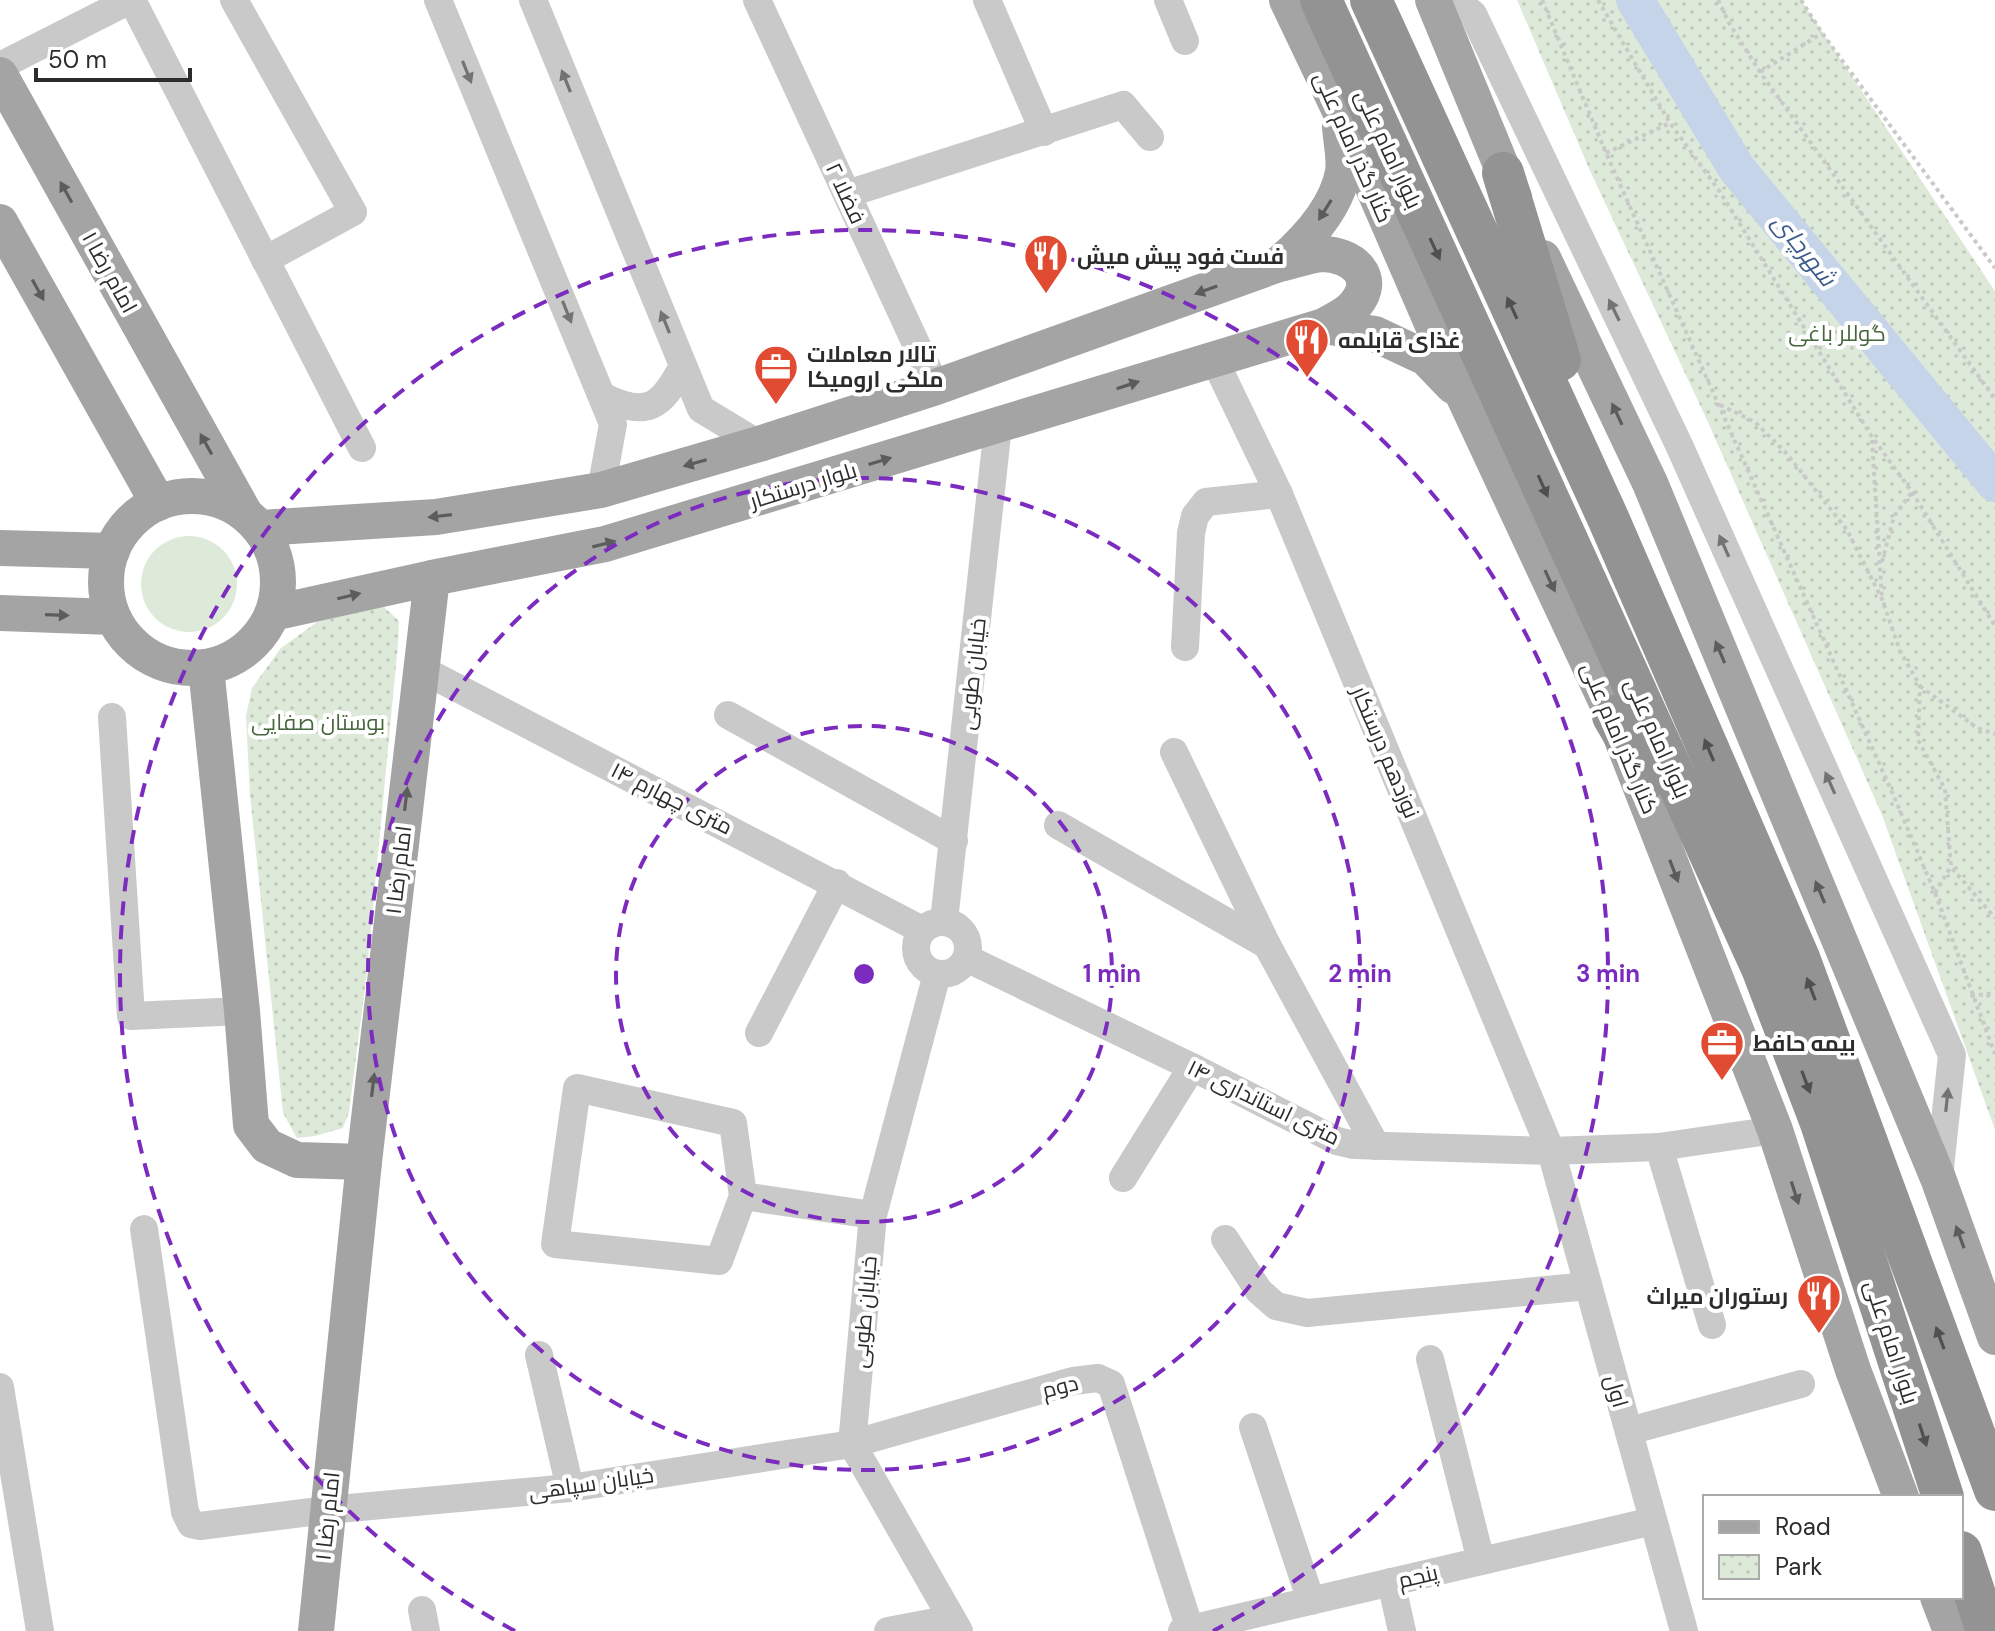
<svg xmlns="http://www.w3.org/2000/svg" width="1995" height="1631" viewBox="0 0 1995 1631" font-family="'DM Sans',Cairo,sans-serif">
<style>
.grass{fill:#deead9}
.park{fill:url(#park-dots)}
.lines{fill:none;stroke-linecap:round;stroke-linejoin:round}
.river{stroke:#c6d4e9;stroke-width:38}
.path{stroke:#c9c9c9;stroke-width:4;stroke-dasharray:4 4;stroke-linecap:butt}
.minor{stroke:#c9c9c9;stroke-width:28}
.major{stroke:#a4a4a4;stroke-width:36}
.highway{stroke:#939393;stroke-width:42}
.oneway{fill:#737373}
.oneway2{fill:#5c5c5c}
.oneway3{fill:#505050}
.ring{fill:none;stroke:#7b2cbf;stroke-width:4;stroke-dasharray:14 10}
.labels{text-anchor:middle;stroke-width:8;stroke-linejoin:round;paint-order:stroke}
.street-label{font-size:22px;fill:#2c2c2c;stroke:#fff}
.poi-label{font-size:22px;font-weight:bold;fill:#2c2c2c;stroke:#fff;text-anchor:start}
.park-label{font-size:22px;fill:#46663b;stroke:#fff}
.water-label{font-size:24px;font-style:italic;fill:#3d5b8b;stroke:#fff}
.centre{fill:#7b2cbf;stroke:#fff;stroke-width:4}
.ring-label{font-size:24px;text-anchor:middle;font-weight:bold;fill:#7b2cbf;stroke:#fff;stroke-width:8;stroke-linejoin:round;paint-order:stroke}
</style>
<defs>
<pattern id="park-dots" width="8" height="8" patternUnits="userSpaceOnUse" patternTransform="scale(2)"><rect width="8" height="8" fill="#deead9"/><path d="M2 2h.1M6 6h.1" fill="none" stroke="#bfc9ba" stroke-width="1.8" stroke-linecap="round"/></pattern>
</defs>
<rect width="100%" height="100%" fill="#fff"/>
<circle class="grass" cx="189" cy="584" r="48"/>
<g class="park">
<path d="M 1517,0 L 1801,0 L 1995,291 L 1995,1130 L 1882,815 L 1707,420 L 1591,173 Z"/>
<path d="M 383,606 L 399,621 L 398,644 L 366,980 L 349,1112 L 343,1128 L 315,1136 L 297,1138 L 283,1113 L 250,795 L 246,716 L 252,688 L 281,648 L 331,612 Z"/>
</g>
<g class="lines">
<path class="river" d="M 1635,0 L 1737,169 L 1995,483"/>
<g class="path">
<path d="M 1542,0 L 1606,153 L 1895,799 L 1935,893 L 1995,1054"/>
<path d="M 1598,0 L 1670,123 L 1720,192 L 1872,437 L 1912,492 L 1995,626"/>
<path d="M 1718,0 L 1729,23 L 1760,72 L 1995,399"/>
<path d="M 1801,0 L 1822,33 L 1995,268"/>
<path d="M 1760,72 L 1822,33"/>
<path d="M 1606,153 L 1670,123"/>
<path d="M 1720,405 L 1755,422 L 1787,454 L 1847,530 L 1882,599 L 1900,651 L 1920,686 L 1918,740 L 1945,789 L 1951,867 L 1995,918"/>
<path d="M 1872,440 L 1882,599"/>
<path d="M 1882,562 L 1894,516 L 1912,492"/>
<path d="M 1920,686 L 1977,728 L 1995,734"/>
<path d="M 1935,893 L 1950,868"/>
<path d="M 1971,996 L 1995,993"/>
</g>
<g class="minor">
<path d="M 132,0 L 362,448"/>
<path d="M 234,0 L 353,212 L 265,260"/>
<path d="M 438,0 L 613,424 L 601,490"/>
<path d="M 533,0 L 701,409 L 759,444"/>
<path d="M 757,0 L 936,387"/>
<path d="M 987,0 L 1044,132"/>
<path d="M 1168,0 L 1185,41"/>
<path d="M 1454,0 L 1473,14 L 1679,445 L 1952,1055 L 1939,1177"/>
<path d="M 0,66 L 130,0"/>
<path d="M 847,194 L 1123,105 L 1150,137"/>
<path d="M 1213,357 L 1279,494 L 1551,1151 L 1684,1631"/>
<path d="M 602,396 C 647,418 661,408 683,366"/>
<path d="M 1185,647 L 1191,533 L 1195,516 L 1206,502 L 1279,494"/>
<path d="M 421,669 L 922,930"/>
<path d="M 728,715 L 954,841"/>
<path d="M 112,717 L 131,1016 L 242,1011"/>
<path d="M 1174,752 L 1267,945 L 1376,1146"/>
<path d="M 1058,825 L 1267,945"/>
<path d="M 944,921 L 998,426"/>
<circle cx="942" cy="948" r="26"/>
<path d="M 966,958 L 1192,1067 L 1337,1141 L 1354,1145 L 1551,1151 L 1659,1147 L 1775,1130"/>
<path d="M 937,974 L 873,1215 L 852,1444 L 959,1631"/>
<path d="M 759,1033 L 837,883"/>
<path d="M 577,1088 L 733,1123 L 743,1196 L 719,1261 L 555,1244 Z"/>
<path d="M 1659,1147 L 1712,1325"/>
<path d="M 1123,1178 L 1192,1067"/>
<path d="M 743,1196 L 873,1215"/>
<path d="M 144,1229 L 185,1512 L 191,1524 L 200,1526 L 327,1510 L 570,1488 L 852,1444 L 1073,1381 L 1098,1378 L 1111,1384 L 1190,1629"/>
<path d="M 1225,1239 L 1259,1291 L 1276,1306 L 1307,1313 L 1588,1286"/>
<path d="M 539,1355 L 570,1488"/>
<path d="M 1430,1359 L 1481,1561"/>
<path d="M 0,1387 L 40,1631"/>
<path d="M 1253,1427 L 1311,1601"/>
<path d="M 1629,1431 L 1801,1384"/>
<path d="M 1391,1582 L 1402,1631"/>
<path d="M 422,1610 L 426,1631"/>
<path d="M 888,1631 L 951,1619"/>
<path d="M 1182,1631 L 1653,1521"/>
</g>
<g class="major">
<path d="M 1287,0 L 1339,109 L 1464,397 L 1613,716 L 1775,1130 L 1853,1370 L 1901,1497"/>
<path d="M 1433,0 L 1514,197"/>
<path d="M 0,75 L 244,512"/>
<path d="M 0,222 L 158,503"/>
<path d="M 1543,258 L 1650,483 L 1938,1178 L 1995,1337"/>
<path d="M 1279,264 C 1307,240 1336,209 1343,172 C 1345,158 1341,141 1340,127"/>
<path d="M 1324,326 L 1375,334 L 1426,358 L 1453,386"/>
<circle cx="192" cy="582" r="86"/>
<path d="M 260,528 L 436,517 L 601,490 L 759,444 L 936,387 L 1279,264 C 1293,261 1309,255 1322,254 C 1352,254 1379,277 1355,305 C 1348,314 1334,320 1324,326 L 605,544 L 432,578 L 273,613"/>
<path d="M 0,548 L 112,551"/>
<path d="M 0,613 L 113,617"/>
<path d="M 206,668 L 242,1011 L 251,1125 L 267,1146 L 297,1160 L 364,1162"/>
<path d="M 1938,1597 L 1951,1631"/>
<path d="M 316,1631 L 364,1162 L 432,578"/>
</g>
<g class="highway">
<path d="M 1321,0 L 1762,968 L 1821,1123 L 1943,1497"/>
<path d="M 1371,0 L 1608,518 L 1799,958 L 1995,1490"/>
<path d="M 1503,173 L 1560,360"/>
<path d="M 1613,716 L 1649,777"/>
<path d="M 1961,1552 L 1987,1631"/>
</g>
</g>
<defs><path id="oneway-solid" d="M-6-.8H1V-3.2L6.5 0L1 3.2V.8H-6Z" transform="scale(2)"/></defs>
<g class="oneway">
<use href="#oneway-solid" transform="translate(467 72) rotate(68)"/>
<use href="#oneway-solid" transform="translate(566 81) rotate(-112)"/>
<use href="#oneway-solid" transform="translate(1614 310) rotate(-116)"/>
<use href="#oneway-solid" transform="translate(567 312) rotate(68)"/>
<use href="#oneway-solid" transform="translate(665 322) rotate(-112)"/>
<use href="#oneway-solid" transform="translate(1724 546) rotate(-114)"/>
<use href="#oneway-solid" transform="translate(1830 783) rotate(-114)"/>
<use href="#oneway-solid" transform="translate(1947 1100) rotate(-84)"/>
</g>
<g class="oneway2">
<use href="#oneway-solid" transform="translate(66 192) rotate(-119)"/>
<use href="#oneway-solid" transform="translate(1325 210) rotate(122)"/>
<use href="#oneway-solid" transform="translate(38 290) rotate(61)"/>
<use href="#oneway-solid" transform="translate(1206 290) rotate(160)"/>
<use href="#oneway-solid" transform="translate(1128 385) rotate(-18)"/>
<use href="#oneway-solid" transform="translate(1617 414) rotate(-115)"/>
<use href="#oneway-solid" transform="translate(206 444) rotate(-119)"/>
<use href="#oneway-solid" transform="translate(880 461) rotate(-17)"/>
<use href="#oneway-solid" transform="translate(695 463) rotate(164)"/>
<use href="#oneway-solid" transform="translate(440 516) rotate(173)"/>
<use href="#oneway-solid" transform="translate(604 544) rotate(-14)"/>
<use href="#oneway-solid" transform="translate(1550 581) rotate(65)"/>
<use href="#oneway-solid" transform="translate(349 596) rotate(-13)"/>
<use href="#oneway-solid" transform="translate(57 615) rotate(2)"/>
<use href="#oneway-solid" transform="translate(1720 652) rotate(-113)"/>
<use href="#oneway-solid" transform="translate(406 799) rotate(-83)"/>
<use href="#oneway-solid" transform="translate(1674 871) rotate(69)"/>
<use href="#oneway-solid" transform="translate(1820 892) rotate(-113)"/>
<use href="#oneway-solid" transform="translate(373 1085) rotate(-83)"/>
<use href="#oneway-solid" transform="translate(1795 1193) rotate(72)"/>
<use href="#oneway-solid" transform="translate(1960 1237) rotate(-110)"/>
</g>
<g class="oneway3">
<use href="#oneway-solid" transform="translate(1435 249) rotate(65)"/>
<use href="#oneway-solid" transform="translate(1512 308) rotate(-115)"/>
<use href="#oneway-solid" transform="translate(1543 486) rotate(66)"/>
<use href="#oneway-solid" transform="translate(1709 750) rotate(-113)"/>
<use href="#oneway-solid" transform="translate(1811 989) rotate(-111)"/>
<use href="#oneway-solid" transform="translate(1806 1082) rotate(69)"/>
<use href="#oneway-solid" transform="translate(1940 1338) rotate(-110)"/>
<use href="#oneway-solid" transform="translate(1923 1435) rotate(72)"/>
</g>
<g class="ring">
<circle cx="864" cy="974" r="248"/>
<circle cx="864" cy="974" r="496"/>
<path d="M515 1631A744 744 0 1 1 1213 1631"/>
</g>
<defs>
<g id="restaurant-pin" transform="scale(2.3)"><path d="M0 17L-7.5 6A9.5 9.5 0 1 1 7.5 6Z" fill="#e04b31" stroke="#fff"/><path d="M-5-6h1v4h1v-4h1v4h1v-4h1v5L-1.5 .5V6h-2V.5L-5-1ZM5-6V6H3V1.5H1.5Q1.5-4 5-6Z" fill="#fff"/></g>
<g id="office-pin" transform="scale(2.3)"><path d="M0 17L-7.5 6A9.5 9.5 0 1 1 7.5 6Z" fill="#e04b31" stroke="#fff"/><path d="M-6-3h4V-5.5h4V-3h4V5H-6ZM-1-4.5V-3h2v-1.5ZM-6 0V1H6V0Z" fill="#fff"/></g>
</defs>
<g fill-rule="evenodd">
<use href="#restaurant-pin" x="1046" y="256"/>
<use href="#restaurant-pin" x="1307" y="340"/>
<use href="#office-pin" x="776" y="367"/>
<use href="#office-pin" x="1722" y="1043"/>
<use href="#restaurant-pin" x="1819" y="1296"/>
</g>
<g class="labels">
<g class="street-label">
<text transform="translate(1354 147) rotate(66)" y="8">کنار گذر امام علی</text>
<text transform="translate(1389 149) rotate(65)" y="8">بلوار امام علی</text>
<text transform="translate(846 193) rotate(65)" y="8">فضلا ۲</text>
<text transform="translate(110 272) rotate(61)" y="8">امام رضا ۱</text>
<text transform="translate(803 485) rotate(-17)" y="8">بلوار درستکار</text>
<text transform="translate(972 674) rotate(-84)" y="8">خیابان طوبی</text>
<text transform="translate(1620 738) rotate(67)" y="8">کنار گذر امام علی</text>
<text transform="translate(1658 738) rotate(66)" y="8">بلوار امام علی</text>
<text transform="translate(1386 752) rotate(67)" y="8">نوزدهم درستکار</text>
<text transform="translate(672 798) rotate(27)" y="8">۱۴ متری چهارم</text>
<text transform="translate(398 870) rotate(-83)" y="8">امام رضا ۱</text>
<text transform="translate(1264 1102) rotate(26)" y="8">۱۴ متری استانداری</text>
<text transform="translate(864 1312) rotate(-85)" y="8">خیابان طوبی</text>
<text transform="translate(1892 1342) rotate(72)" y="8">بلوار امام علی</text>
<text transform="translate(1060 1386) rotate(-14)" y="8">دوم</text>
<text transform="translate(1617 1391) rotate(74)" y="8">اول</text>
<text transform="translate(591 1483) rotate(-8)" y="8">خیابان سپاهی</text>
<text transform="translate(327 1516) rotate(-84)" y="8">امام رضا ۱</text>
<text transform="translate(1418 1576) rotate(-13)" y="8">پنجم</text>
</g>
<g class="poi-label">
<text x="1077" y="264">فست فود پیش میش</text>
<text x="1338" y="348">غذای قابلمه</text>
<text x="807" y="362">تالار معاملات<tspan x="807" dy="25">ملکی ارومیکا</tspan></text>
<text x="1753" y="1051">بیمه حافط</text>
<text x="1788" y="1304" text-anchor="end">رستوران میراث</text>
</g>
<g class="park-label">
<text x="1837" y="341">گوللر باغی</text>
<text x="318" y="730">بوستان صفایی</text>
</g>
<g class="water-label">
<text transform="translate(1804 250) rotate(51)" y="8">شهرچای</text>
</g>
</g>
<circle cx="864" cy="974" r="12" class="centre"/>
<g class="ring-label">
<text x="1112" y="982">1 min</text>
<text x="1360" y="982">2 min</text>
<text x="1608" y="982">3 min</text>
</g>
<rect x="1703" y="1495" width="260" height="104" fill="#ffffff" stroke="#ababab" stroke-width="2"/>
<rect x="1719" y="1521" width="40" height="12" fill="#a4a4a4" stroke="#ababab" stroke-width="2"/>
<text x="1775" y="1535" font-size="24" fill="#2c2c2c">Road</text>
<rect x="1719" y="1555" width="40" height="24" fill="url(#park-dots)" stroke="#ababab" stroke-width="2"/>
<text x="1775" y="1575" font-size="24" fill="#2c2c2c">Park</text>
<path d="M36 68v12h154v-12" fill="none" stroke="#2c2c2c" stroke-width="4"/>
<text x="48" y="68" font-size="24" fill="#2c2c2c" stroke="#ffffff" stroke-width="6" paint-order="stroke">50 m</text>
</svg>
